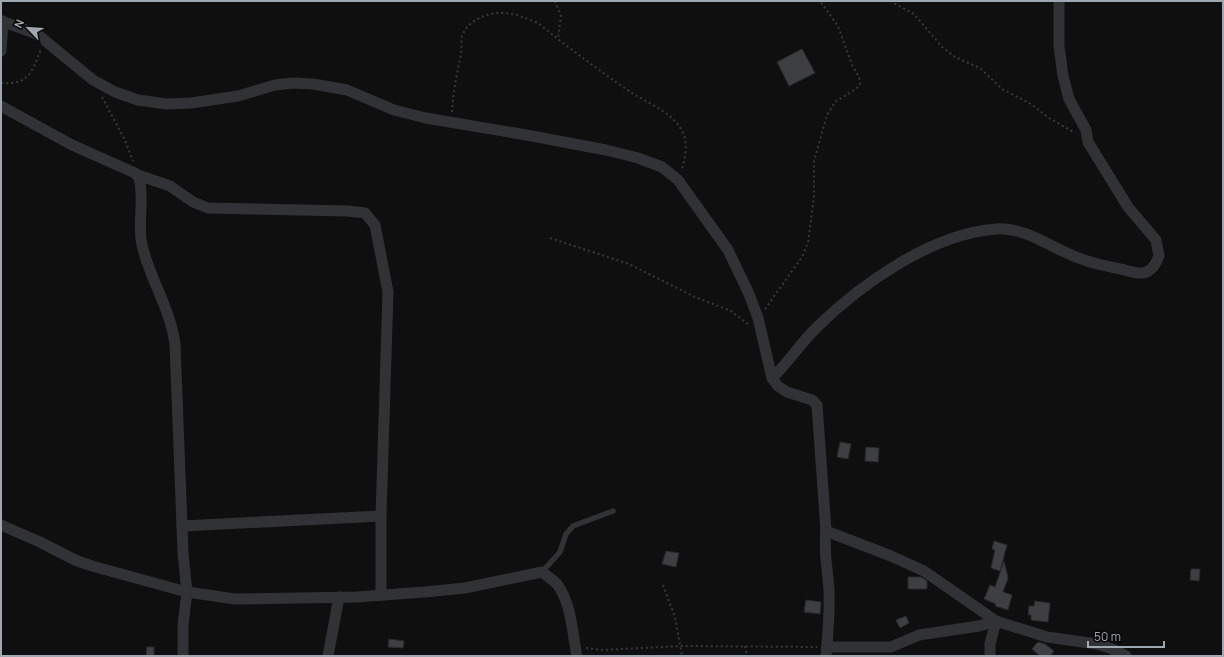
<svg xmlns="http://www.w3.org/2000/svg" width="1224" height="657" viewBox="0 0 1224 657" font-family="Manrope,sans-serif">
<style>
.building{fill:#3e3f43;stroke:#292a2c}
.lines{fill:none;stroke-linecap:round;stroke-linejoin:round}
.path{stroke:#37393c;stroke-width:2;stroke-dasharray:2 3;stroke-linecap:butt}
.lane{stroke:#313235;stroke-width:5.5}
.street{stroke:#313235;stroke-width:11}
</style>
<rect width="100%" height="100%" fill="#0f0f10"/>
<g class="building">
<path d="M 802,49 L 815,73 L 789,86 L 777,62 Z"/>
<path d="M 840,442 L 851,444 L 848,459 L 837,457 Z"/>
<path d="M 866,447 L 879,448 L 878,462 L 865,461 Z"/>
<path d="M 994,541 L 1007,545 L 1000,571 L 991,568 L 995,550 L 992,549 Z"/>
<path d="M 666,551 L 679,553 L 676,567 L 662,564 Z"/>
<path d="M 1004,561 L 1008,578 L 1003,592 L 1012,595 L 1008,610 L 995,606 L 996,604 L 984,599 L 990,585 L 995,587 Z"/>
<path d="M 1191,569 L 1200,569 L 1199,581 L 1190,580 Z"/>
<path d="M 908,577 L 921,577 L 927,581 L 927,589 L 908,589 Z"/>
<path d="M 806,600 L 821,602 L 820,614 L 804,612 Z"/>
<path d="M 1035,601 L 1050,603 L 1048,622 L 1031,620 L 1031,615 L 1028,615 L 1029,606 L 1034,606 Z"/>
<path d="M 906,616 L 909,623 L 900,628 L 896,620 Z"/>
<path d="M 389,639 L 404,641 L 403,648 L 388,647 Z"/>
<path d="M 1038,642 L 1045,644 L 1054,651 L 1050,656 L 1040,656 L 1032,649 Z"/>
<path d="M 147,647 L 154,647 L 154,656 L 146,656 Z"/>
</g>
<g class="lines">
<g class="path">
<path d="M 555,1 L 561,16 L 558,39"/>
<path d="M 890,1 L 914,14 L 942,47 L 955,57 L 980,68 L 1002,89 L 1031,104 L 1049,118 L 1075,133"/>
<path d="M 1,83 C 29,85 32,72 41,49"/>
<path d="M 102,97 L 125,140 L 133,161"/>
<path d="M 452,112 C 453,92 457,73 461,54 C 462,48 461,41 462,36 C 465,29 470,23 476,20 C 498,7 516,14 538,23 C 566,46 596,68 626,89 C 644,102 673,111 683,133 C 688,144 685,159 682,169"/>
<path d="M 550,238 L 629,264 L 695,297 L 731,311 L 749,325"/>
<path d="M 765,309 L 802,257 L 808,243 L 814,197 L 814,161 L 827,115 L 835,102 L 856,89 L 860,84 L 859,77 L 852,65 L 838,26 L 820,1"/>
<path d="M 663,585 L 675,617 L 682,656"/>
<path d="M 745,646 L 747,656"/>
<path d="M 586,648 L 602,650 L 681,646 L 817,647"/>
</g>
<path class="lane" d="M 542,572 L 560,552 L 566,534 L 573,526 L 613,511"/>
<g class="street">
<path d="M 1,21 L 37,34 L 93,80 L 115,92 L 138,100 L 166,104 L 191,103 L 238,96 L 275,85 L 293,83 L 313,84 L 347,90 L 394,110 L 426,118 L 532,136 L 606,150 L 638,158 L 662,167 L 678,180 L 728,250 L 749,294 L 758,318 L 772,378 L 778,386 L 787,392 L 812,400 L 817,405 L 826,531 C 823,551 828,570 829,590 C 830,612 828,634 826,656"/>
<path d="M 1,51 L 3,21"/>
<path d="M 1,106 L 72,145 L 135,173 L 139,178 C 145,200 137,223 142,245 C 150,280 170,307 175,344 L 183,553 L 187,592 L 183,625 L 183,656"/>
<path d="M 138,175 L 170,186 L 193,202 L 208,208 L 348,211 L 365,213 L 375,225 L 388,292 L 381,516 L 381,595"/>
<path d="M 772,378 C 788,363 800,344 816,328 C 861,284 931,234 996,229 C 1025,227 1050,247 1076,257 C 1090,263 1105,266 1120,269 C 1126,270 1137,274 1143,273 C 1152,272 1156,263 1159,256 L 1156,240 L 1128,207 L 1088,142 L 1086,130 L 1069,99 L 1063,76 L 1059,46 L 1059,1"/>
<path d="M 1,525 L 40,542 L 75,560 L 92,566 L 187,592 L 235,599 L 357,597 L 425,592 L 465,588 L 542,572 C 547,576 553,580 557,584 C 572,604 572,633 577,656"/>
<path d="M 182,526 L 381,516"/>
<path d="M 826,531 L 891,556 L 924,571 L 996,621 L 1047,637 L 1097,644 L 1110,648 L 1126,656"/>
<path d="M 827,647 L 891,647 L 919,635 L 979,626 L 996,621"/>
<path d="M 328,656 L 339,597"/>
<path d="M 990,656 L 990,644 L 996,621"/>
</g>
</g>
<rect width="1224" height="657" fill="none" stroke="#a1a7b1" stroke-width="4"/>
<g transform="translate(28 28) rotate(295)" stroke="#0a0a0b" stroke-width="3" paint-order="stroke">
<path d="M0-3L7 15L0 10L-7 15Z" fill="#a1a7b1"/>
<text y="-6" font-size="11" font-weight="bold" text-anchor="middle" fill="#a1a7b1">N</text>
</g>
<path d="M1088 641v6h76v-6" fill="none" stroke="#a1a7b1" stroke-width="2"/>
<text x="1094" y="641" font-size="12" fill="#a1a7b1" stroke="#0a0a0b" stroke-width="3" paint-order="stroke">50 m</text>
</svg>
